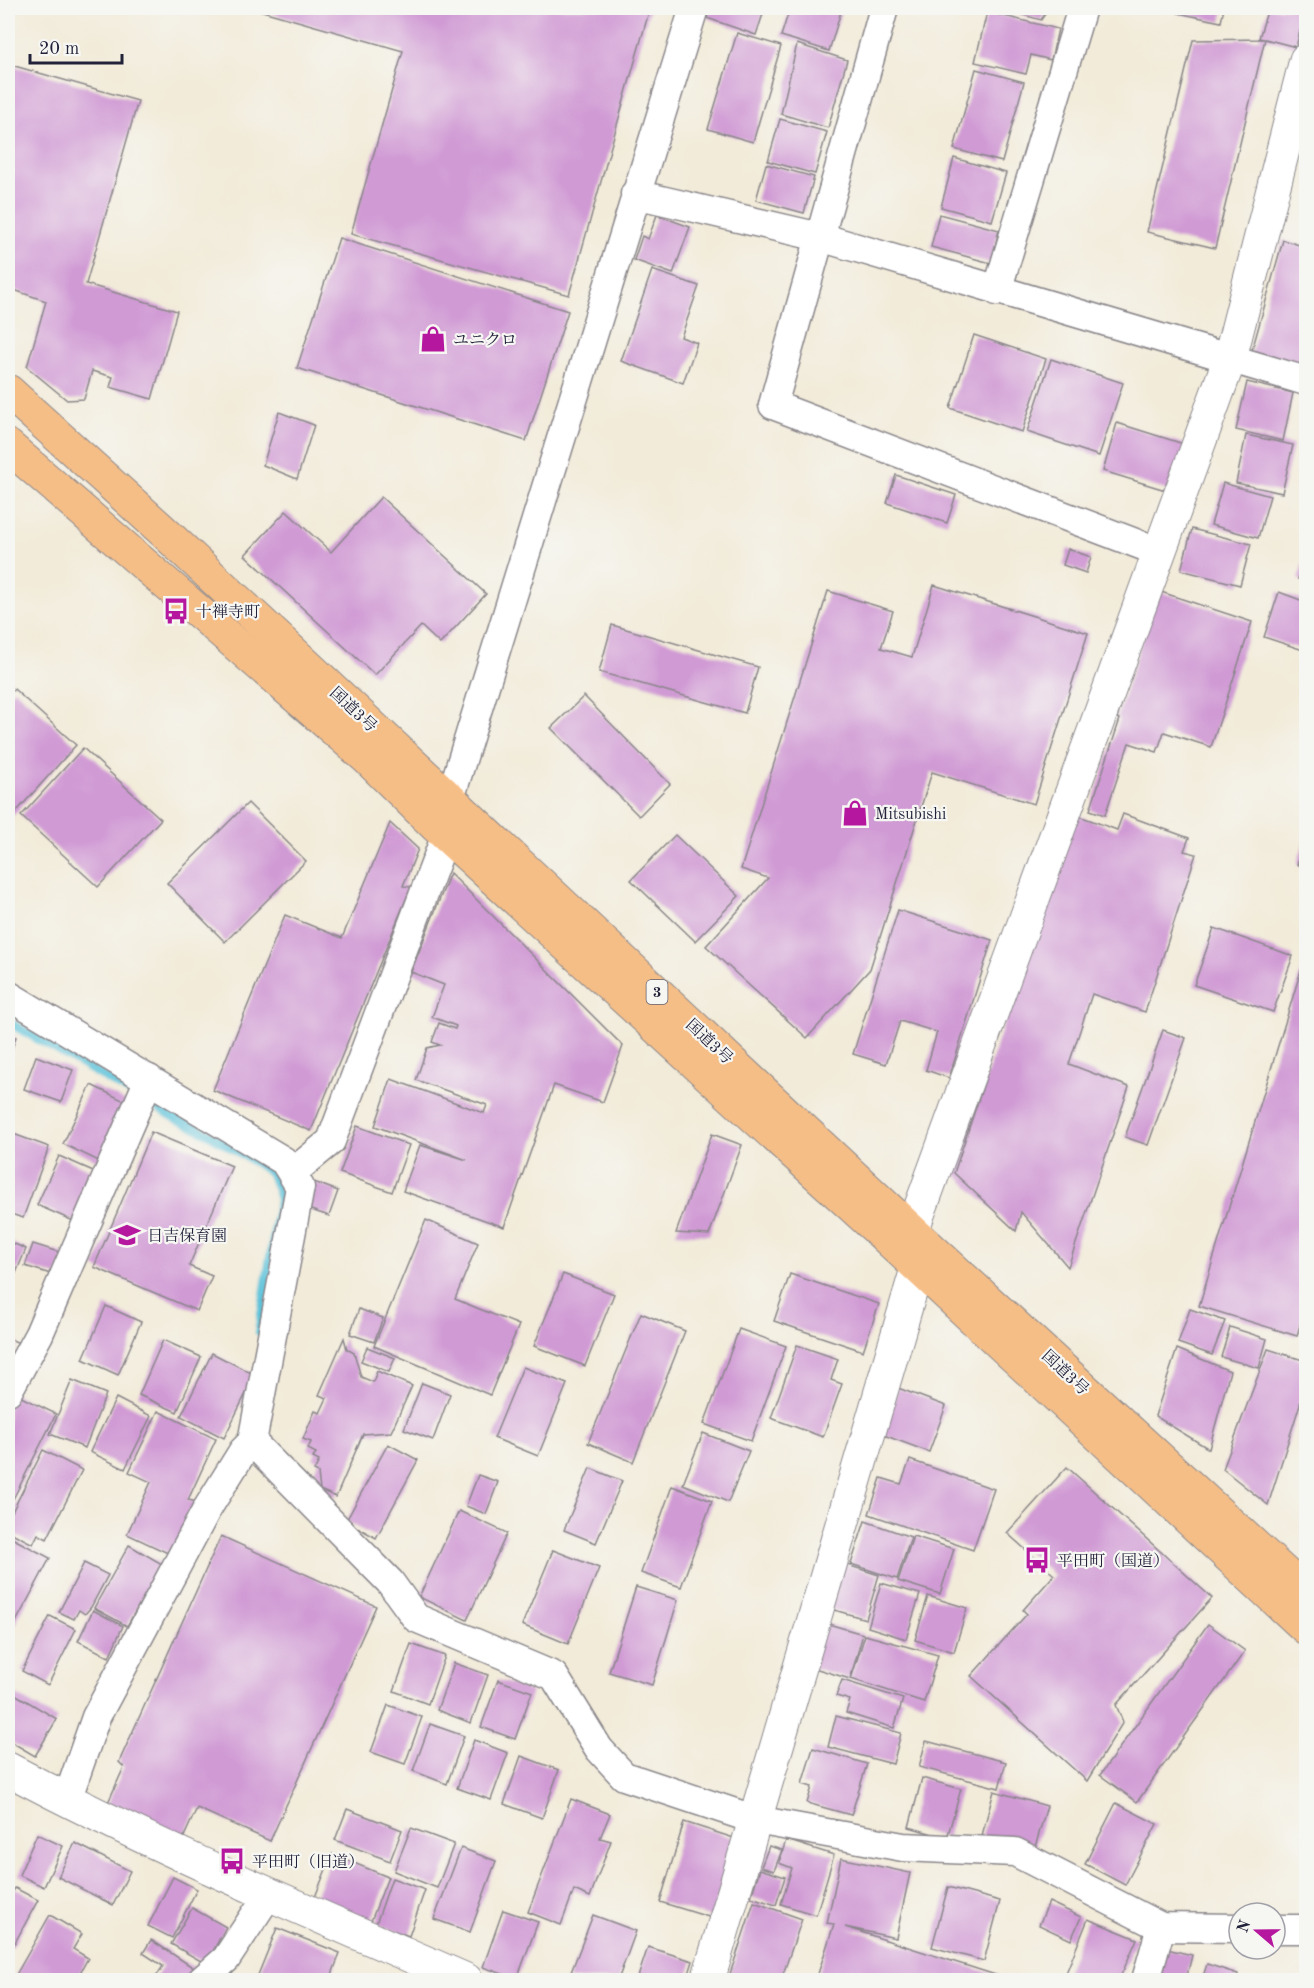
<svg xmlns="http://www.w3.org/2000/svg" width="1314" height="1988" viewBox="0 0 1314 1988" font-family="'Old Standard TT','Noto Serif JP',serif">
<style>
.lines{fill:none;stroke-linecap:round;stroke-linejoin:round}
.stream{stroke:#5dc3da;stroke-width:9}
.building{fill:#d09ad4}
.minor-casing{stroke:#8a868a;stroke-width:31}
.tertiary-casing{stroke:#8a868a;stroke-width:35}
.trunk-casing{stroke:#8a868a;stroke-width:35}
.minor{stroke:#fff;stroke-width:28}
.tertiary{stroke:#fff;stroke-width:33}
.trunk{stroke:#f6be87;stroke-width:33}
.labels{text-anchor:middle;stroke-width:4.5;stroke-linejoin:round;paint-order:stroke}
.shield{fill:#f6f6f2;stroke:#626272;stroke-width:1.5}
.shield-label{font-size:15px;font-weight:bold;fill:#22223b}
.poi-label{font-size:16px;fill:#22223b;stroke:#f6f6f2;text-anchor:start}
.street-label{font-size:16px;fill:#22223b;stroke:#f6f6f2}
</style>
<rect width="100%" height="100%" fill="#f6f6f2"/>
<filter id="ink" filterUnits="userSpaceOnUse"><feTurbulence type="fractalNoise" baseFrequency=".0167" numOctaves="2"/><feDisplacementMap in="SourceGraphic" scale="12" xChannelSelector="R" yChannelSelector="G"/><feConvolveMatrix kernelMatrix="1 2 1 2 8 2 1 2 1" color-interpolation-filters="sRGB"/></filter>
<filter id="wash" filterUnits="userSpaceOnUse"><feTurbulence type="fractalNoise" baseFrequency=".008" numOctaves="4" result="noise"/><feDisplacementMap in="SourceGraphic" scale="24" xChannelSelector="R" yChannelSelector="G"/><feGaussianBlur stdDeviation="1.35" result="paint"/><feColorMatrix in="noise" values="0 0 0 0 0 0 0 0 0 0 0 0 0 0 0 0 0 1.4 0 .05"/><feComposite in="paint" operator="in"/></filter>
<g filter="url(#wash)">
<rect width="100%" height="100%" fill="#f2ebd9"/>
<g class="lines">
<path class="stream" d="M 8,1022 L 178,1119 L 209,1134 L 271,1172 L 280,1197 L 259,1331"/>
</g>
<g id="blocks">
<g class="building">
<path d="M 252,8 L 650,8 L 569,295 L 351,234 L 403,51 Z"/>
<path d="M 711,8 L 765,8 L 756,35 L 707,18 Z"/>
<path d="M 790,8 L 842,8 L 829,51 L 781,36 Z"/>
<path d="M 998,8 L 1049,8 L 1041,20 Z"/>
<path d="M 1180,8 L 1224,8 L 1221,22 L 1178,13 Z"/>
<path d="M 1268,8 L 1306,8 L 1296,47 L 1265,39 L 1215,248 L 1147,232 L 1193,40 L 1264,39 L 1259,38 Z"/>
<path d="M 987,12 L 1058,29 L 1051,60 L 1031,55 L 1026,74 L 975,62 Z"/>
<path d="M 737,33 L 781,46 L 753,142 L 708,129 Z"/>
<path d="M 797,44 L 847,60 L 828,128 L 781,114 Z"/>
<path d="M 11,65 L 138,101 L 86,284 L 177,311 L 152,399 L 110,387 L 113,377 L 92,371 L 84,399 L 67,400 L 27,367 L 46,301 L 8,288 L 8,76 Z"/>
<path d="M 976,69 L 1024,82 L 1002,162 L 954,149 Z"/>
<path d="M 780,119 L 827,132 L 815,174 L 768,161 Z"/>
<path d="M 954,158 L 1006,173 L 992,221 L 941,207 Z"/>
<path d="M 766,164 L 814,177 L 804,213 L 756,200 Z"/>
<path d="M 939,214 L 999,230 L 991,263 L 931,247 Z"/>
<path d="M 657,215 L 690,227 L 673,274 L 634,260 L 642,236 L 648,239 Z"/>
<path d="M 339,238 L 568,311 L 526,441 L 297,368 Z"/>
<path d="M 1283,240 L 1306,247 L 1306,370 L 1251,354 Z"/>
<path d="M 652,270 L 699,286 L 681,337 L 697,343 L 683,383 L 621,361 Z"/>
<path d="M 974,335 L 1046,359 L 1022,432 L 950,408 Z"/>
<path d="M 1051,359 L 1123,383 L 1099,456 L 1027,432 Z"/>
<path d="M 1247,382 L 1293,393 L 1283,441 L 1236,430 Z"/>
<path d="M 279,412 L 314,425 L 297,479 L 263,465 Z"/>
<path d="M 1117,423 L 1187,445 L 1172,492 L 1103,471 Z"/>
<path d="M 1246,435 L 1293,445 L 1282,493 L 1236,483 Z"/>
<path d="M 896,475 L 956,495 L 947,523 L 887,503 Z"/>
<path d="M 1223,483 L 1270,496 L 1258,538 L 1211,525 Z"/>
<path d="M 381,497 L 486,594 L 440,644 L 421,626 L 375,675 L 245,555 L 286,511 L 331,552 Z"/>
<path d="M 1192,529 L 1251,544 L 1240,585 L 1181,570 Z"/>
<path d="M 1068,549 L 1091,557 L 1086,573 L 1063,565 Z"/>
<path d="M 1306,555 L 1306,582 L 1298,579 Z"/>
<path d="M 934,585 L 1088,633 L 1034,804 L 932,772 L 870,969 L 807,1038 L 706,946 L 768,878 L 741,869 L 828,591 L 893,611 L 881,648 L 912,657 Z"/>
<path d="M 1158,591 L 1252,622 L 1211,747 L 1164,732 L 1157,752 L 1129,743 L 1105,815 L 1090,810 L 1120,719 L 1117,718 Z"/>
<path d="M 1279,592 L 1306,602 L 1306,651 L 1264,637 Z"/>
<path d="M 612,625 L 758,667 L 745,713 L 599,672 Z"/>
<path d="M 14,689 L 76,745 L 8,821 L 8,697 Z"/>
<path d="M 584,696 L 670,784 L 639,816 L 551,728 Z"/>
<path d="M 83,748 L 161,819 L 98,887 L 21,816 Z"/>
<path d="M 248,803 L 306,861 L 225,942 L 167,883 Z"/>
<path d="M 1074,814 L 1117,830 L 1123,814 L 1189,838 L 1184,851 L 1196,854 L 1145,1012 L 1092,994 L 1069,1064 L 1129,1087 L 1068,1267 L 1021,1212 L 1016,1231 L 954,1173 Z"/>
<path d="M 390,823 L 418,849 L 403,886 L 411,887 L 311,1131 L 213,1090 L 285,915 L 342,938 Z"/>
<path d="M 675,835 L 739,896 L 695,941 L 631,880 Z"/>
<path d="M 1306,837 L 1306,868 L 1297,864 Z"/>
<path d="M 450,873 L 623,1046 L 603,1102 L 554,1085 L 504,1227 L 403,1191 L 420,1145 L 467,1160 L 375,1126 L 391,1079 L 484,1113 L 487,1105 L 416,1080 L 427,1048 L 440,1045 L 432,1042 L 439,1023 L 455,1029 L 456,1026 L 432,1017 L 444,985 L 411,972 Z"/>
<path d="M 898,910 L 992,940 L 949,1078 L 926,1070 L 937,1032 L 900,1021 L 886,1064 L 853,1054 Z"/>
<path d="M 1214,928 L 1293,956 L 1273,1012 L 1194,985 Z"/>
<path d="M 1302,967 L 1306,968 L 1306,1304 L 1297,1336 L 1199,1306 Z"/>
<path d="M 1163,1030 L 1186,1038 L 1148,1145 L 1125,1137 Z"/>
<path d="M 8,1034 L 16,1037 L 8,1060 Z"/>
<path d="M 36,1056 L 73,1070 L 61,1102 L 24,1089 Z"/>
<path d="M 91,1085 L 131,1104 L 103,1163 L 63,1144 Z"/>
<path d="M 357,1126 L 409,1145 L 392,1192 L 340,1173 Z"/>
<path d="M 8,1132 L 49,1147 L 23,1218 L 8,1213 Z"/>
<path d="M 151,1132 L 232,1166 L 189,1266 L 212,1276 L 197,1311 L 94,1267 Z"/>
<path d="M 712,1134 L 742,1145 L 709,1235 L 676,1233 Z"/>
<path d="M 59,1156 L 100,1174 L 78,1223 L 37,1205 Z"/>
<path d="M 314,1182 L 338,1191 L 329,1216 L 305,1208 Z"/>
<path d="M 426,1220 L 478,1243 L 455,1299 L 519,1325 L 490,1395 L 374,1346 Z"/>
<path d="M 8,1241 L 26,1249 L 8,1292 Z"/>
<path d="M 33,1244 L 65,1254 L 57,1276 L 25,1266 Z"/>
<path d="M 563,1274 L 614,1294 L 585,1366 L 534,1346 Z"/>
<path d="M 790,1274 L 879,1304 L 863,1351 L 774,1321 Z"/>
<path d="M 106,1306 L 141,1322 L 118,1375 L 83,1359 Z"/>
<path d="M 359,1309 L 383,1318 L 374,1342 L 350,1334 Z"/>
<path d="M 1190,1309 L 1225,1321 L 1212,1355 L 1178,1343 Z"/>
<path d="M 641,1313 L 685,1331 L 633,1462 L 588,1443 Z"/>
<path d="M 1230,1327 L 1267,1339 L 1259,1368 L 1221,1357 Z"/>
<path d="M 739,1329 L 786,1346 L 751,1441 L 704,1424 Z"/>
<path d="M 8,1338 L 19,1343 L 8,1363 Z"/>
<path d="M 344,1338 L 347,1349 L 354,1353 L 361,1377 L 373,1382 L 377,1371 L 412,1386 L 391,1432 L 363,1434 L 336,1497 L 320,1490 L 318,1473 L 314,1471 L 319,1461 L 313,1458 L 316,1453 L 308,1449 L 311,1442 L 303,1439 L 315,1411 L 320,1413 L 327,1398 L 319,1395 Z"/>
<path d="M 163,1340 L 201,1357 L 177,1412 L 139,1395 Z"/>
<path d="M 797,1345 L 838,1359 L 831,1380 L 842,1384 L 823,1437 L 771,1418 Z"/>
<path d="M 367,1347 L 395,1358 L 389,1372 L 361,1361 Z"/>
<path d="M 1177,1349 L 1230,1371 L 1209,1449 L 1155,1416 Z"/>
<path d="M 1268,1349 L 1306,1361 L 1306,1385 L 1268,1505 L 1223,1469 Z"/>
<path d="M 212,1353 L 255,1375 L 224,1438 L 181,1416 Z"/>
<path d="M 523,1367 L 567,1384 L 538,1456 L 494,1438 Z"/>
<path d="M 72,1380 L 106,1394 L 85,1448 L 50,1434 Z"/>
<path d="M 422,1383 L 450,1394 L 433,1440 L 404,1429 Z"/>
<path d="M 898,1388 L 946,1406 L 929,1452 L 881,1434 Z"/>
<path d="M 15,1394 L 56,1414 L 8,1509 L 8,1409 Z"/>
<path d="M 116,1398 L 151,1416 L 125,1469 L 90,1452 Z"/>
<path d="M 158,1411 L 216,1439 L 188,1500 L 197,1502 L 172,1555 L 127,1534 L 151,1482 L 129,1472 Z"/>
<path d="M 703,1433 L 749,1451 L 728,1502 L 683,1484 Z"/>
<path d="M 388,1444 L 418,1460 L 376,1538 L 346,1521 Z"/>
<path d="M 43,1450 L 82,1470 L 47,1539 L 38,1534 L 33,1544 L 8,1531 L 8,1520 Z"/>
<path d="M 910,1460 L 994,1489 L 973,1550 L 869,1514 L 881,1478 L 901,1484 Z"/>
<path d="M 1067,1467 L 1212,1598 L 1116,1705 L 1123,1722 L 1087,1781 L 971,1676 L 1027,1614 L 1023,1610 L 1054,1575 L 1007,1533 Z"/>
<path d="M 590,1468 L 622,1481 L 596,1543 L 564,1530 Z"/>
<path d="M 478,1475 L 498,1482 L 486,1514 L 466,1506 Z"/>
<path d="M 672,1486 L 712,1501 L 681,1587 L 641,1573 Z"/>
<path d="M 459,1511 L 507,1533 L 467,1620 L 419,1597 Z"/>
<path d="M 865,1521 L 911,1537 L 897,1579 L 851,1564 Z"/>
<path d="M 8,1536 L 50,1558 L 8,1637 Z"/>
<path d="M 221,1536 L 376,1606 L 270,1841 L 197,1808 L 182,1841 L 106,1807 L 124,1767 L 119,1762 Z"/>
<path d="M 913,1536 L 954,1549 L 940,1594 L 898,1581 Z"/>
<path d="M 129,1545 L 162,1564 L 127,1626 L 94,1608 Z"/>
<path d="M 553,1550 L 599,1568 L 568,1644 L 522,1625 Z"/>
<path d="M 84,1563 L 108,1575 L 91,1607 L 85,1614 L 79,1610 L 74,1619 L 59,1612 Z"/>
<path d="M 841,1563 L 879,1575 L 866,1619 L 827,1608 Z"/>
<path d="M 881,1583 L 920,1594 L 906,1639 L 868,1627 Z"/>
<path d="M 636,1587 L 678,1600 L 652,1685 L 609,1672 Z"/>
<path d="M 928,1596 L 967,1608 L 954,1652 L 915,1640 Z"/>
<path d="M 93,1610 L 123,1626 L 109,1657 L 78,1641 Z"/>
<path d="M 50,1616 L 76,1629 L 48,1685 L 22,1671 Z"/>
<path d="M 825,1623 L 863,1634 L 850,1679 L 811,1667 Z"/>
<path d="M 1208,1624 L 1245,1651 L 1137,1802 L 1100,1775 Z"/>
<path d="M 865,1635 L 938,1655 L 924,1702 L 851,1679 Z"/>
<path d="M 411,1644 L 445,1656 L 428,1704 L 394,1691 Z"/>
<path d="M 454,1663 L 488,1675 L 471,1723 L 437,1710 Z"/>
<path d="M 498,1680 L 532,1692 L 515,1739 L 481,1727 Z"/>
<path d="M 842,1680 L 903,1699 L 894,1728 L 846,1713 L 850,1700 L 836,1696 Z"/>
<path d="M 8,1690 L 57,1719 L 35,1756 L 8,1740 Z"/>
<path d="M 388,1705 L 422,1717 L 405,1764 L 371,1752 Z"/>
<path d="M 836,1716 L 901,1733 L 893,1764 L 828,1747 Z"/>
<path d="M 430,1724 L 464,1736 L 447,1784 L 413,1771 Z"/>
<path d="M 474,1740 L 508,1753 L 491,1800 L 457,1788 Z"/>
<path d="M 926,1741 L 1006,1762 L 999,1788 L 919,1767 Z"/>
<path d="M 813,1748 L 867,1764 L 851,1815 L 807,1803 L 812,1787 L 802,1784 Z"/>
<path d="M 521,1756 L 559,1770 L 542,1818 L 504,1804 Z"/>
<path d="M 922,1778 L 961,1789 L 947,1838 L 909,1827 Z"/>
<path d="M 994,1791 L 1047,1806 L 1033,1854 L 981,1839 Z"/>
<path d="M 571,1799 L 610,1814 L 600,1838 L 611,1841 L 590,1897 L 574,1890 L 561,1925 L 528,1912 Z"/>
<path d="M 1116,1803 L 1157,1824 L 1125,1885 L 1085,1864 Z"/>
<path d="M 347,1809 L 402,1830 L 390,1861 L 335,1840 Z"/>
<path d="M 684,1822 L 737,1839 L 712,1918 L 660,1902 Z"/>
<path d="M 411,1828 L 454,1844 L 437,1888 L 394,1871 Z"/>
<path d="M 37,1834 L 63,1846 L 44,1887 L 19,1875 Z"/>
<path d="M 786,1840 L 834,1855 L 816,1915 L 781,1904 L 792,1868 L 779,1863 Z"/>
<path d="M 75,1843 L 130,1871 L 113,1905 L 58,1877 Z"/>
<path d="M 769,1846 L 782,1850 L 774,1871 L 761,1867 Z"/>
<path d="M 461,1848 L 496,1861 L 470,1932 L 434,1919 Z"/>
<path d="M 332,1854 L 388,1877 L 371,1921 L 315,1897 Z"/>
<path d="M 841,1858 L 910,1873 L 896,1938 L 845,1927 L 1002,1977 L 1001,1980 L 816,1980 L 834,1924 L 827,1923 Z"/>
<path d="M 760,1869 L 785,1877 L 776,1905 L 751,1897 Z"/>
<path d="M 173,1877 L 197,1889 L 172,1938 L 148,1926 Z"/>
<path d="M 392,1878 L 425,1890 L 409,1936 L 376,1924 Z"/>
<path d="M 948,1887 L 1000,1901 L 984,1961 L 932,1947 Z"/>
<path d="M 15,1888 L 38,1900 L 12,1948 L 8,1946 L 8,1901 Z"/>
<path d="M 754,1902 L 802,1919 L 781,1980 L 738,1980 L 729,1977 Z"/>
<path d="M 1049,1902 L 1081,1917 L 1071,1940 L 1039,1925 Z"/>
<path d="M 192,1908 L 226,1927 L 206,1964 L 171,1944 Z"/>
<path d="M 503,1910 L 538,1922 L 517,1979 L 483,1967 Z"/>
<path d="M 50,1915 L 82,1934 L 73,1949 L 88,1958 L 76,1980 L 13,1980 Z"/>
<path d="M 593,1915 L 636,1931 L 618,1980 L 568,1980 Z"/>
<path d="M 1088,1919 L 1137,1939 L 1119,1980 L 1099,1976 L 1097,1980 L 1070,1980 L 1064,1978 Z"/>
<path d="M 277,1928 L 340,1953 L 330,1980 L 256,1980 Z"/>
<path d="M 151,1940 L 194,1968 L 186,1980 L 154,1980 L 163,1966 L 143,1953 Z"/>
<path d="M 648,1947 L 693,1961 L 687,1980 L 637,1980 Z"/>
<path d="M 1163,1948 L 1192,1955 L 1186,1980 L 1156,1980 Z"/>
<path d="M 1207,1964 L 1238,1974 L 1236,1980 L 1202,1980 Z"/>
</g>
</g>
</g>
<g filter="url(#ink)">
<use href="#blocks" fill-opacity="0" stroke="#8a868a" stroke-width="1.5"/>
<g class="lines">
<g class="minor-casing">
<g id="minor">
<path d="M 884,8 L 773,405 L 1159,552"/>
<path d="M 635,194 L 820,237 L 1306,381"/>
<path d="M 997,291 L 1082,8"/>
<path d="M 450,799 L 694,8"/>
<path d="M 8,995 L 284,1161 L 300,1187 L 252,1442 L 390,1582 L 416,1618 L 554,1676 L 599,1749 L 624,1776 L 756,1820 L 903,1847 L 1015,1852 L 1161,1927 L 1239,1928"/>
<path d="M 292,1173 L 331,1141 L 446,835"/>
<path d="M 8,1391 L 39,1334 L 149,1079"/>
<path d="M 67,1800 L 96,1717 L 207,1509 L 243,1451 L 252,1442"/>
<path d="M 1275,1929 L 1306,1929"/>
<path d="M 202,1980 L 226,1959 L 269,1894"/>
<path d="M 1146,1980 L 1161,1927"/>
</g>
</g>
<g class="tertiary-casing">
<g id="tertiary">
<path d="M 8,1769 C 156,1848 312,1913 466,1980"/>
<path d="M 708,1980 L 917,1269 L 912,1231 L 1230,358 L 1306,60"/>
</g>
</g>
<g class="trunk-casing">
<g id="trunk">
<path d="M 8,391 L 162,530 L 912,1231 L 1306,1593"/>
<path d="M 8,446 L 367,758 L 435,825 L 876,1228 L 1306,1628"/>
</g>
</g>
<use href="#minor" class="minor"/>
<use href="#tertiary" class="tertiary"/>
<use href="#trunk" class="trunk"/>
</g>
</g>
<defs>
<g id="shop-bare" transform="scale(2.07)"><path d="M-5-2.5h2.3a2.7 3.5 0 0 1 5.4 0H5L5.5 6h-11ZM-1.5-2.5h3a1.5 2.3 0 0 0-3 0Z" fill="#b5179e" stroke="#f6f6f2" stroke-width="2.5" paint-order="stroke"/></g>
<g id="bus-bare" transform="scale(2.07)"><path d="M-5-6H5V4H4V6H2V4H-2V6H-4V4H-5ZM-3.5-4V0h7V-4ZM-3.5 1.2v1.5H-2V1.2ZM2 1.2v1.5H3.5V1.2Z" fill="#b5179e" stroke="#f6f6f2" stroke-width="2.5" paint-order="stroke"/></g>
<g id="school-bare" transform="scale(2.07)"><path d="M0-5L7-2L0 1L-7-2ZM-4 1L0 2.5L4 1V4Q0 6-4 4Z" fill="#b5179e" stroke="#f6f6f2" stroke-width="2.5" paint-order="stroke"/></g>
</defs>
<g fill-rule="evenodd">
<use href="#shop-bare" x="433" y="339"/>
<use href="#bus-bare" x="176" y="611"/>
<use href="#shop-bare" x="855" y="813"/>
<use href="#school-bare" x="127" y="1235"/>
<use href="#bus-bare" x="1037" y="1560"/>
<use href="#bus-bare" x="232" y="1861"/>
</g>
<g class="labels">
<rect class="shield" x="646.5" y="980" width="21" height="24" rx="4.5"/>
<g class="shield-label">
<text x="657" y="997">3</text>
</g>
<g class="poi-label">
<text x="453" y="345">ユニクロ</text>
<text x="196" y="617">十禅寺町</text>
<text x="875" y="819">Mitsubishi</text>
<text x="147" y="1241">日吉保育園</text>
<text x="1057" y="1566">平田町（国道）</text>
<text x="252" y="1867">平田町（旧道）</text>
</g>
<g class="street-label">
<text transform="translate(354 709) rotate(43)" y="6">国道3号</text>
<text transform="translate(710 1041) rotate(43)" y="6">国道3号</text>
<text transform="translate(1066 1372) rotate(43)" y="6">国道3号</text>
</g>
</g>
<rect width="1314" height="1988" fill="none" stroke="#f6f6f2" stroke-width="30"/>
<g transform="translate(1257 1931) rotate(290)"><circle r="28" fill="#f6f6f2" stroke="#a1a1a9" stroke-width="1.5"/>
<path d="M0-4.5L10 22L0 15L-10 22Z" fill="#b5179e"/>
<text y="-9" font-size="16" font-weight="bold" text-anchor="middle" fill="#22223b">N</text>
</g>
<path d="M30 54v9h92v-9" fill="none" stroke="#22223b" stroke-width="3"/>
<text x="39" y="54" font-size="18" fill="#22223b" stroke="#f6f6f2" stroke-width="4.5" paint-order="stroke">20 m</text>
</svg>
